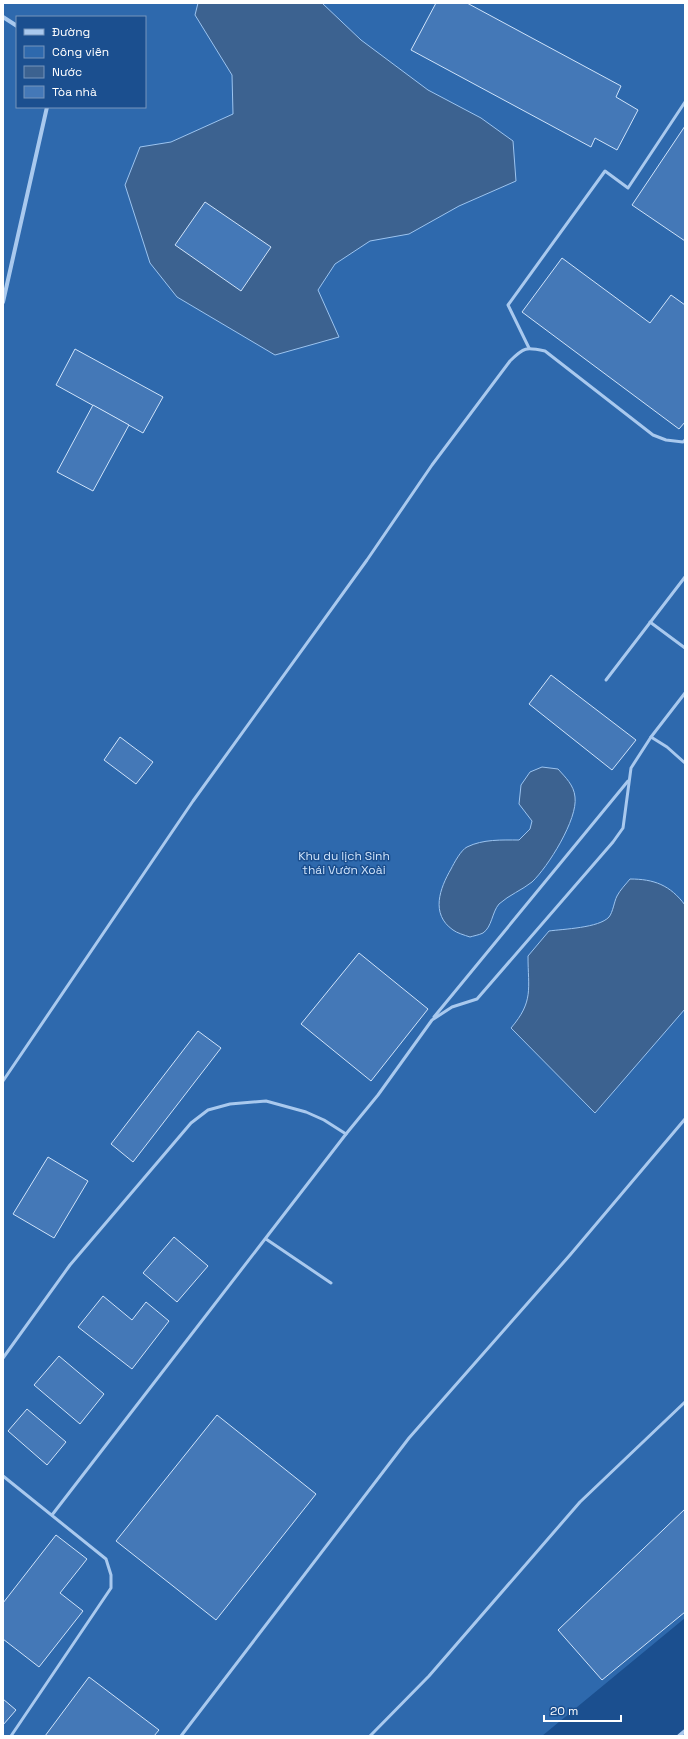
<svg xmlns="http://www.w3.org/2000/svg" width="688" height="1739" viewBox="0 0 688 1739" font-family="'Space Grotesk',sans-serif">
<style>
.green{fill:#2e69ad;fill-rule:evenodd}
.water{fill:#3c6290;stroke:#9cc4f0}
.building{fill:#4478b7;stroke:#cfe3fa}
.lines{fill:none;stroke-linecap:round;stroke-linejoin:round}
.service{stroke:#a9c9ee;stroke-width:3}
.minor{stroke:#a9c9ee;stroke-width:4}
.labels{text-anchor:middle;stroke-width:3;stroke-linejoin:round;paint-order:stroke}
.park-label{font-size:12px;fill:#cfe3fa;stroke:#1b4f8f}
</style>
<rect width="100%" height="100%" fill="#1b4f8f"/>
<path class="green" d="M 3,3 L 685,3 L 685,1618 L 542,1736 L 3,1736 ZM 17,17 L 145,17 L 145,107 L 17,107 Z"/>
<g class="water">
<path d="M 198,3 L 322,3 L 361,40 L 428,90 L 481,118 L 513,141 L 516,181 L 459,206 L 409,234 L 370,241 L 335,264 L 318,290 L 339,337 L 275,355 L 177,297 L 150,263 L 125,185 L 140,147 L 171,142 L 233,114 L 232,75 L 195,15 Z"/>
<path d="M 542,767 L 558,769 C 565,777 574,785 575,797 C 578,819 548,867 532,882 C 522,890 509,895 499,904 C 492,912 492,927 483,933 C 479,935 473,936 470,937 C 464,935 457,933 453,930 C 430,914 440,888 451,869 C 454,863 461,850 467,847 C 483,839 502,840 519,840 L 530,829 L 532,821 L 519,804 L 521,785 L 530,772 Z"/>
<path d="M 630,879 C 654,879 670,885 685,905 L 685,1009 L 595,1113 L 511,1028 C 534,1001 528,989 528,956 L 549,931 C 563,929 599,928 609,917 C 613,912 614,902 617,896 C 620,890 626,884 630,879 Z"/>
</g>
<g class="building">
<path d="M 436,3 L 467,3 L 621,86 L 616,97 L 638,110 L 617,150 L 595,138 L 591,147 L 411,50 Z"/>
<path d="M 685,126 L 685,241 L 632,205 Z"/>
<path d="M 205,202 L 271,247 L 241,291 L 175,245 Z"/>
<path d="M 562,258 L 650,323 L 671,295 L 685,305 L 685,422 L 679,429 L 522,312 Z"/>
<path d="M 75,349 L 163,397 L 143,433 L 56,385 Z"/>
<path d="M 93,405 L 129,425 L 93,491 L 57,472 Z"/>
<path d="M 551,675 L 636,740 L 612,770 L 529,704 Z"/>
<path d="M 120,737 L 153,762 L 136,784 L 104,760 Z"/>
<path d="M 359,953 L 428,1009 L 371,1081 L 301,1024 Z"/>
<path d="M 198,1031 L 221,1048 L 133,1162 L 111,1144 Z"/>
<path d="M 48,1157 L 88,1181 L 54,1238 L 13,1214 Z"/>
<path d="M 174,1237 L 208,1266 L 177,1302 L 143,1273 Z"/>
<path d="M 103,1296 L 132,1320 L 146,1302 L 169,1321 L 132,1369 L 78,1327 Z"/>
<path d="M 59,1356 L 104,1394 L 80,1424 L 34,1385 Z"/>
<path d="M 27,1409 L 66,1442 L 47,1465 L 8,1431 Z"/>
<path d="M 217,1415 L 316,1494 L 216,1620 L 116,1541 Z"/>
<path d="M 685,1509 L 685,1612 L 602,1680 L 558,1630 Z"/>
<path d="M 56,1535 L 87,1559 L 60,1593 L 83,1611 L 39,1667 L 3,1639 L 3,1603 Z"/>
<path d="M 89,1677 L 159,1730 L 154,1736 L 45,1736 Z"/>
<path d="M 3,1699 L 16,1710 L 3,1725 Z"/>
</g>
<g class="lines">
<g class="service">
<path d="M 529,348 L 508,305 L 605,171 L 628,188 L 685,102"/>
<path d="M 650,622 L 685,648"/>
<path d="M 606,680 L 685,577"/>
<path d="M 685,693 L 651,737 L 667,747 L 685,763"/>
<path d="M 434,1017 L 628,781"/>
<path d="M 3,1081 L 193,801 L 367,560 L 432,465 L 510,361 C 524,347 526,347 545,351 L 653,435 L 666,440 L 683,442 L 685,440"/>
<path d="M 266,1239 L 331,1283"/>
<path d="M 3,1358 L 70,1265 L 191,1123 L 208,1110 L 230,1104 L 266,1101 L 306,1112 L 324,1120 L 346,1134 L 378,1095 L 432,1020 L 452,1007 L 477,999 L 613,842 L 623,828 L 631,768 L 651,737"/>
<path d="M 3,1476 L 106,1559 L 111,1575 L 111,1588 L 11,1736"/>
<path d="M 52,1515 L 346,1134"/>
<path d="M 181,1736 L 409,1438 L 570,1255 L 685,1119"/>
<path d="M 370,1736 L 429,1676 L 580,1502 L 685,1402"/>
</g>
<g class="minor">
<path d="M 3,17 L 17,26"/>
<path d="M 3,302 L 47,107"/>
<path d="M 679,1736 L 685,1731"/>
</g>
</g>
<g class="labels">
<g class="park-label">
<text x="344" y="860">Khu du lịch Sinh<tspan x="344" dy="14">thái Vườn Xoài</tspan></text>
</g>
</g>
<rect width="688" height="1739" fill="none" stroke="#ffffff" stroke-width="8"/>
<rect x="16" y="16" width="130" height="92" fill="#1b4f8f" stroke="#7695bc"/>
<rect x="24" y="29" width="20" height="6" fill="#a9c9ee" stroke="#7695bc"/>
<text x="52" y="36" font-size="12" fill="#ffffff">Đường</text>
<rect x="24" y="46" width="20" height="12" fill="#2e69ad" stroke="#7695bc"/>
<text x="52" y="56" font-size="12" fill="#ffffff">Công viên</text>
<rect x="24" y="66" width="20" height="12" fill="#3c6290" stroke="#7695bc"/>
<text x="52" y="76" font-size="12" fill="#ffffff">Nước</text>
<rect x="24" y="86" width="20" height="12" fill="#4478b7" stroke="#7695bc"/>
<text x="52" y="96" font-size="12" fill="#ffffff">Tòa nhà</text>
<path d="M544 1715v6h77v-6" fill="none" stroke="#ffffff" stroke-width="2"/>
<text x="550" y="1715" font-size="12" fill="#ffffff" stroke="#1b4f8f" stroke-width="3" paint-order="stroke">20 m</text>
</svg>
